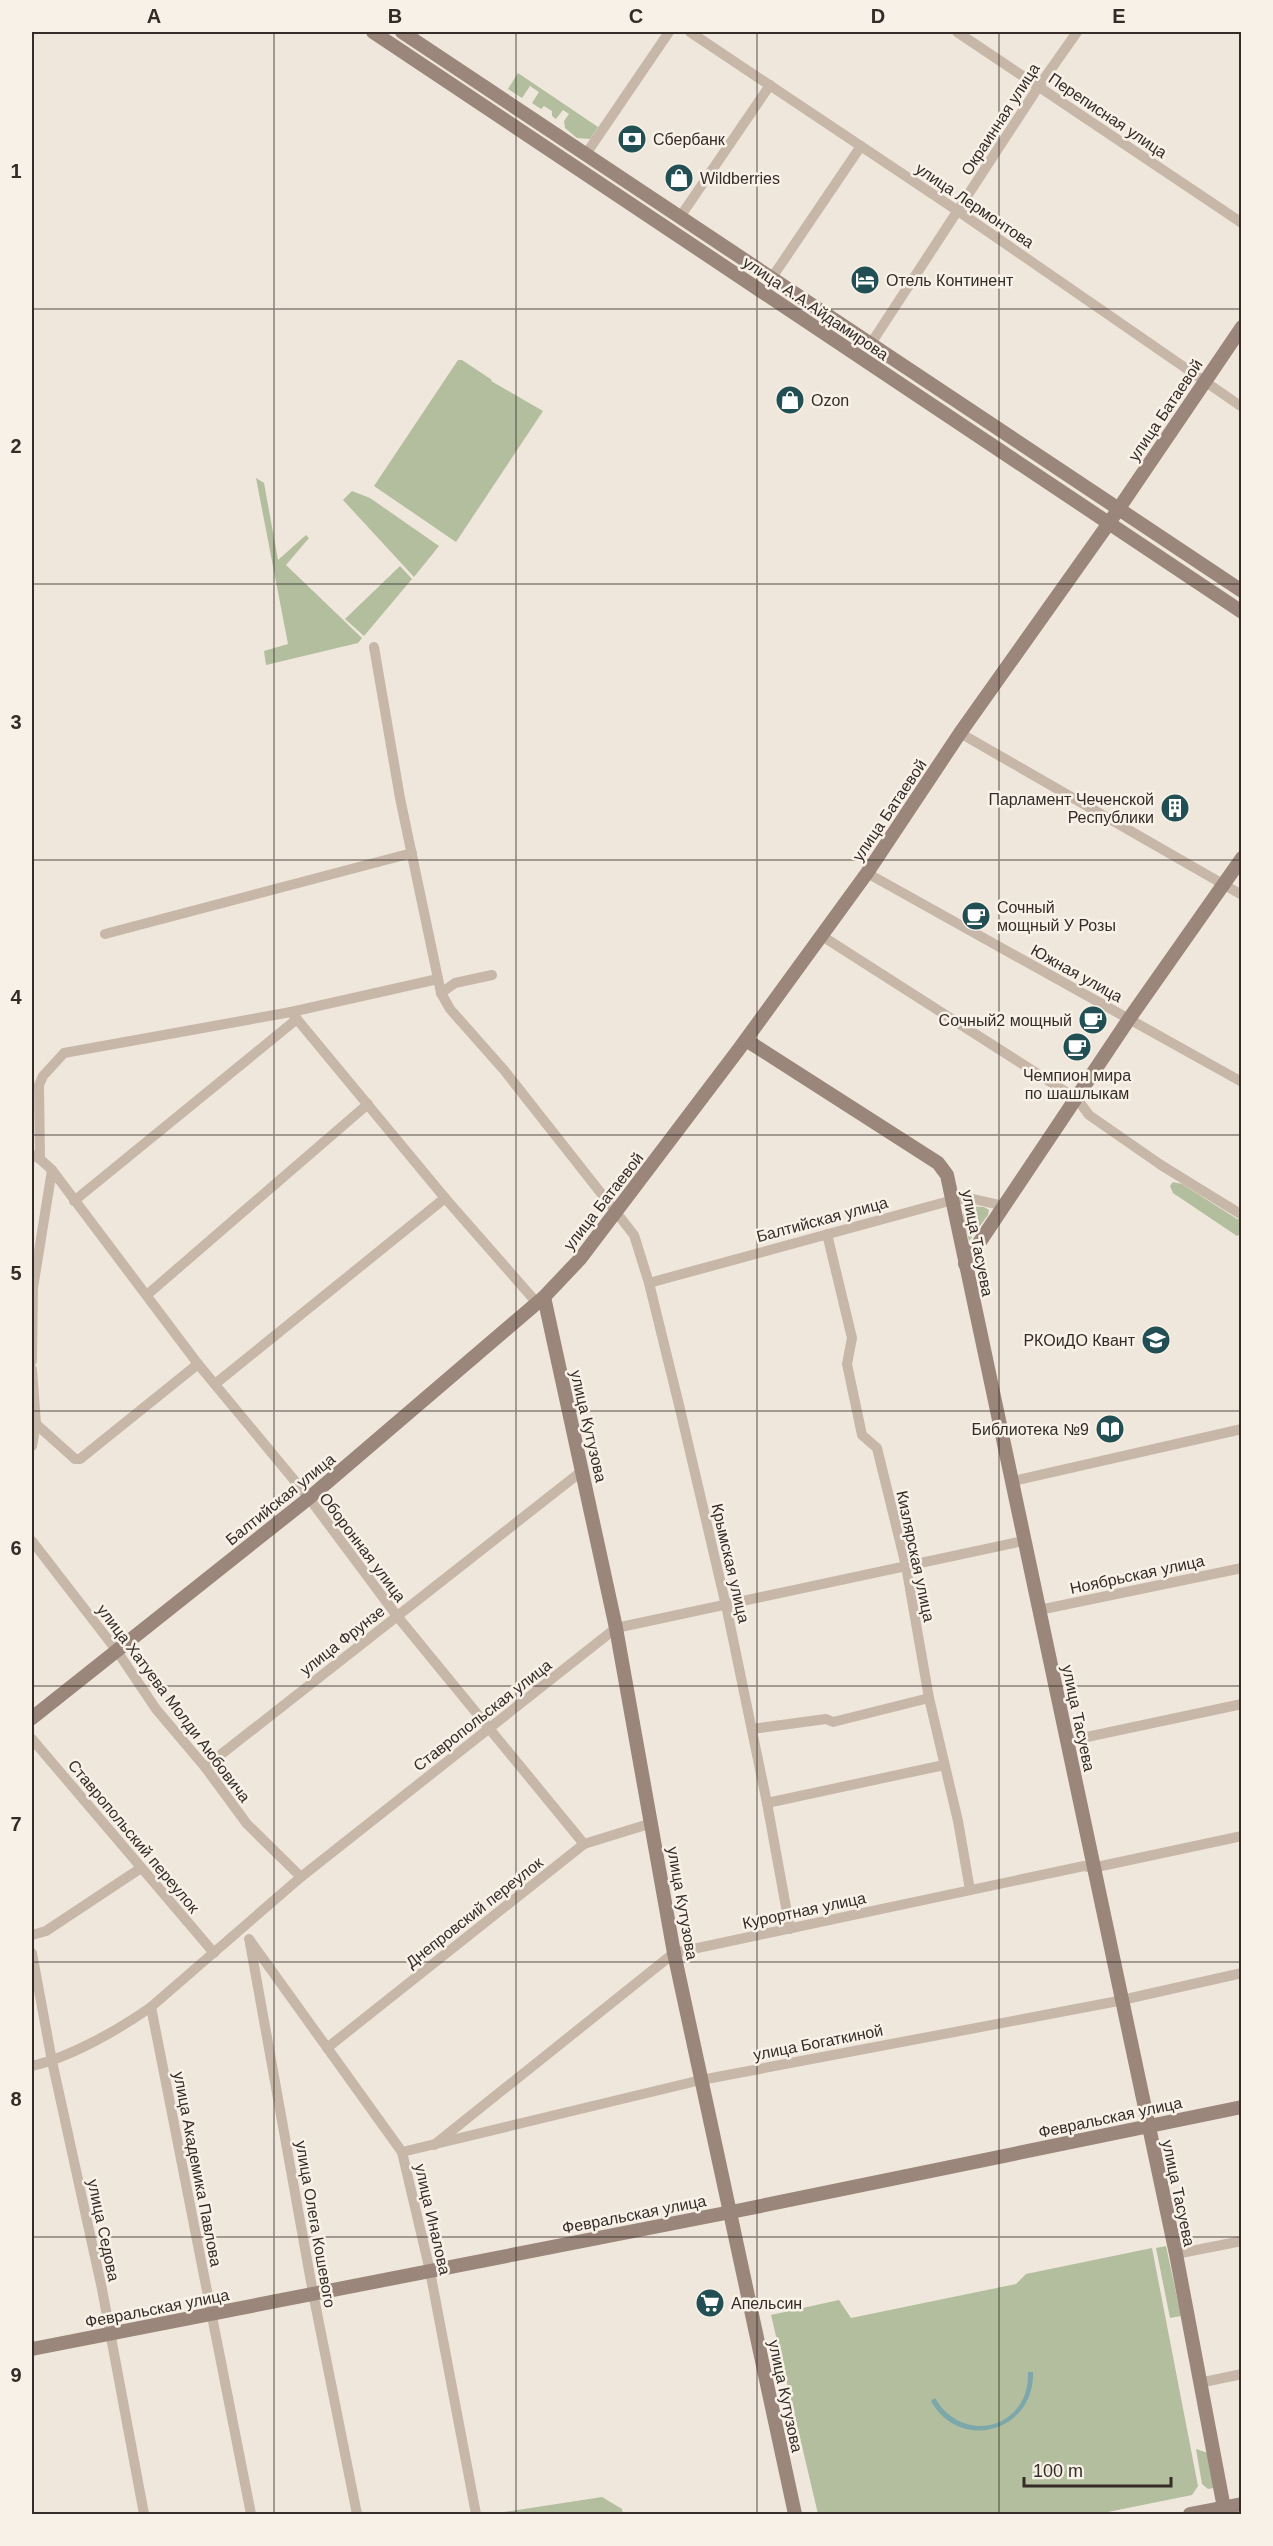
<svg xmlns="http://www.w3.org/2000/svg" width="1273" height="2546" viewBox="0 0 1273 2546" font-family="Arial,sans-serif">
<style>
.green{fill:#b2be9d}
.water{fill:#7da8ab}
.lines{fill:none;stroke-linecap:round;stroke-linejoin:round}
.street{stroke:#c7b7a9;stroke-width:10}
.secondary{stroke:#9a867a;stroke-width:14}
.grid{fill:none;stroke:#352c28;stroke-width:1.5;stroke-opacity:0.55}
.labels{text-anchor:middle;stroke-width:5;stroke-linejoin:round;paint-order:stroke}
.street-label{font-size:16px;fill:#352c28;stroke:#f8f1e8}
.poi-label{font-size:16px;fill:#352c28;stroke:#f8f1e8;text-anchor:start}
.neatline{fill:none;stroke:#352c28;stroke-width:2}
.grid-label{font-size:20px;text-anchor:middle;font-weight:bold;fill:#352c28}
</style>
<rect width="100%" height="100%" fill="#f0e7dc"/>
<g class="green">
<path d="M 518,73 L 598,127 L 590,139 L 577,138 L 565,128 L 564,121 L 569,114 L 563,110 L 556,119 L 552,116 L 552,111 L 544,106 L 541,109 L 532,103 L 539,92 L 530,86 L 522,98 L 508,89 Z"/>
<path d="M 458,360 L 462,360 L 492,380 L 491,381 L 543,411 L 456,542 L 374,486 Z"/>
<path d="M 256,478 L 264,483 L 278,560 L 306,535 L 309,538 L 286,565 L 362,638 L 358,643 L 266,665 L 264,651 L 288,644 Z"/>
<path d="M 352,491 L 370,498 L 439,546 L 414,577 L 343,500 Z"/>
<path d="M 400,566 L 412,579 L 364,636 L 345,619 Z"/>
<path d="M 1173,1182 L 1182,1184 L 1237,1219 L 1241,1219 L 1241,1234 L 1237,1236 L 1173,1193 L 1170,1186 Z"/>
<path d="M 967,1206 L 984,1207 L 989,1210 L 988,1215 L 969,1241 L 963,1215 Z"/>
<path d="M 1166,2246 L 1181,2316 L 1170,2318 L 1156,2248 Z"/>
<path d="M 1152,2248 L 1198,2486 L 1192,2495 L 1098,2514 L 818,2514 L 771,2315 L 839,2300 L 851,2318 L 1016,2284 L 1026,2274 Z"/>
<path d="M 1196,2449 L 1208,2453 L 1214,2488 L 1208,2489 L 1202,2484 Z"/>
<path d="M 602,2497 L 622,2509 L 623,2514 L 491,2514 Z"/>
</g>
<path class="water" d="M 1028,2372 L 1033,2372 C 1035,2432 960,2453 931,2401 L 935,2398 C 963,2446 1030,2429 1028,2372 Z"/>
<g class="lines">
<g class="street">
<path d="M 690,32 L 958,211 L 1242,407"/>
<path d="M 957,32 L 1242,223"/>
<path d="M 586,154 L 669,32"/>
<path d="M 680,217 L 770,85"/>
<path d="M 771,279 L 861,146"/>
<path d="M 870,345 L 1039,86 L 1077,32"/>
<path d="M 374,647 L 400,798 L 441,993 L 450,1009 L 504,1070 L 634,1235 L 649,1283 L 680,1409 L 727,1610 L 767,1803 L 790,1929"/>
<path d="M 960,733 L 1242,895"/>
<path d="M 867,873 L 1242,1082"/>
<path d="M 105,934 L 412,853"/>
<path d="M 822,936 L 1077,1099 L 1089,1115 L 1161,1165 L 1242,1215"/>
<path d="M 441,993 L 455,983 L 492,975"/>
<path d="M 291,1012 L 445,1198 L 537,1303"/>
<path d="M 32,1155 L 40,1159 L 52,1170 L 198,1364 L 309,1498 L 397,1616 L 584,1844"/>
<path d="M 40,1159 L 39,1085 L 43,1076 L 64,1053 L 291,1012 L 438,979"/>
<path d="M 74,1201 L 297,1019"/>
<path d="M 827,1234 L 852,1338 L 847,1364 L 862,1435 L 877,1448 L 906,1566 L 929,1698 L 958,1821 L 970,1890"/>
<path d="M 649,1283 L 953,1200 L 969,1198 L 1004,1206"/>
<path d="M 148,1294 L 368,1104"/>
<path d="M 32,1361 L 33,1288 L 52,1170"/>
<path d="M 32,1369 L 36,1424 L 32,1446"/>
<path d="M 215,1384 L 445,1198"/>
<path d="M 36,1424 L 75,1459 L 80,1459 L 198,1364"/>
<path d="M 1013,1481 L 1242,1429"/>
<path d="M 32,1541 L 117,1651 L 156,1709 L 205,1767 L 247,1824 L 301,1877"/>
<path d="M 1039,1610 L 1242,1568"/>
<path d="M 752,1729 L 826,1719 L 833,1722 L 929,1698"/>
<path d="M 32,1739 L 214,1953"/>
<path d="M 1068,1741 L 1242,1704"/>
<path d="M 205,1767 L 582,1471"/>
<path d="M 767,1803 L 944,1765"/>
<path d="M 32,1935 L 46,1931 L 141,1868"/>
<path d="M 249,1939 L 402,2152 L 430,2271 L 476,2514"/>
<path d="M 250,1943 L 313,2293 L 357,2514"/>
<path d="M 32,1953 L 52,2061 L 102,2289 L 144,2514"/>
<path d="M 151,2007 L 251,2514"/>
<path d="M 327,2048 L 584,1844 L 652,1823"/>
<path d="M 32,2066 C 71,2057 118,2030 151,2007 L 301,1877 L 616,1628 L 1023,1541"/>
<path d="M 434,2145 L 674,1953 L 1084,1866 L 1092,1868 L 1242,1836"/>
<path d="M 402,2152 L 701,2080 L 1113,2002 L 1242,1973"/>
<path d="M 1176,2254 L 1242,2241"/>
<path d="M 1199,2383 L 1242,2374"/>
</g>
<g class="secondary">
<path d="M 373,32 L 1242,612"/>
<path d="M 402,32 L 1242,591"/>
<path d="M 746,1040 L 938,1163 L 947,1175 L 1176,2254 L 1224,2508"/>
<path d="M 965,1264 L 1129,1019 L 1242,858"/>
<path d="M 544,1297 L 616,1628 L 674,1953 L 795,2514"/>
<path d="M 32,1718 L 309,1498 L 544,1297 L 580,1259 L 739,1049 L 867,873 L 960,733 L 1109,523 L 1242,327"/>
<path d="M 32,2349 L 741,2210 L 1242,2107"/>
<path d="M 1190,2514 L 1242,2504"/>
</g>
</g>
<path class="grid" d="M 274,32 L 274,2514M 516,32 L 516,2514M 757,32 L 757,2514M 999,32 L 999,2514M 32,309 L 1242,309M 32,584 L 1242,584M 32,860 L 1242,860M 32,1135 L 1242,1135M 32,1411 L 1242,1411M 32,1686 L 1242,1686M 32,1962 L 1242,1962M 32,2237 L 1242,2237"/>
<defs>
<g id="bank-disc" transform="scale(1.5)"><circle r="9.5" fill="#214f53" stroke="#f8f1e8"/><path d="M-6-4H6V4H-6ZM0-2.3a2.3 2.3 0 1 0 0 4.6a2.3 2.3 0 1 0 0-4.6Z" fill="#fff"/></g>
<g id="shop-disc" transform="scale(1.5)"><circle r="9.5" fill="#214f53" stroke="#f8f1e8"/><path d="M-5-2.5h2.3a2.7 3.5 0 0 1 5.4 0H5L5.5 6h-11ZM-1.5-2.5h3a1.5 2.3 0 0 0-3 0Z" fill="#fff"/></g>
<g id="hotel-disc" transform="scale(1.5)"><circle r="9.5" fill="#214f53" stroke="#f8f1e8"/><path d="M-6-4.5h1.5V1H6V5H4.5V3h-9V5H-6ZM-4 0a1.8 1.8 0 1 1 3.6 0ZM.5 0V-2.5h3Q6-2.5 6 0Z" fill="#fff"/></g>
<g id="building-disc" transform="scale(1.5)"><circle r="9.5" fill="#214f53" stroke="#f8f1e8"/><path d="M-4-6H4V6H1V3H-1V6H-4ZM-2.5-4.3h1.7v1.8h-1.7ZM.8-4.3h1.7v1.8H.8ZM-2.5-1h1.7V.8h-1.7ZM.8-1h1.7V.8H.8Z" fill="#fff"/></g>
<g id="cafe-disc" transform="scale(1.5)"><circle r="9.5" fill="#214f53" stroke="#f8f1e8"/><path d="M-5.5-4.5H6V0H3Q3 3.5 0 3.5H-2.5Q-5.5 3.5-5.5 0ZM3-3.2v2h1.7v-2ZM-6 4.5H4V6H-6Z" fill="#fff"/></g>
<g id="school-disc" transform="scale(1.5)"><circle r="9.5" fill="#214f53" stroke="#f8f1e8"/><path d="M0-5L7-2L0 1L-7-2ZM-4 1L0 2.5L4 1V4Q0 6-4 4Z" fill="#fff"/></g>
<g id="library-disc" transform="scale(1.5)"><circle r="9.5" fill="#214f53" stroke="#f8f1e8"/><path d="M-6-4Q-3-5.5-.7-3.5V5Q-3 3-6 4ZM6-4Q3-5.5 .7-3.5V5Q3 3 6 4Z" fill="#fff"/></g>
<g id="supermarket-disc" transform="scale(1.5)"><circle r="9.5" fill="#214f53" stroke="#f8f1e8"/><path d="M-6-5.5h2.5l.6 2H6L4.5 2H-2.5L-4.4-4H-6ZM-1.5 3.2a1.3 1.3 0 1 0 .1 0ZM3 3.2a1.3 1.3 0 1 0 .1 0Z" fill="#fff"/></g>
</defs>
<g fill-rule="evenodd">
<use href="#bank-disc" x="632" y="139"/>
<use href="#shop-disc" x="679" y="178"/>
<use href="#hotel-disc" x="865" y="280"/>
<use href="#shop-disc" x="790" y="400"/>
<use href="#building-disc" x="1175" y="808"/>
<use href="#cafe-disc" x="976" y="916"/>
<use href="#cafe-disc" x="1093" y="1020"/>
<use href="#cafe-disc" x="1077" y="1047"/>
<use href="#school-disc" x="1156" y="1340"/>
<use href="#library-disc" x="1110" y="1429"/>
<use href="#supermarket-disc" x="710" y="2303"/>
</g>
<g class="labels">
<g class="street-label">
<text transform="translate(1108 115) rotate(34)" y="6">Переписная улица</text>
<text transform="translate(1000 119) rotate(-57)" y="6">Окраинная улица</text>
<text transform="translate(975 205) rotate(34)" y="6">улица Лермонтова</text>
<text transform="translate(816 308) rotate(34)" y="6">улица А.А.Айдамирова</text>
<text transform="translate(1165 410) rotate(-56)" y="6">улица Батаевой</text>
<text transform="translate(889 810) rotate(-56)" y="6">улица Батаевой</text>
<text transform="translate(1077 973) rotate(29)" y="6">Южная улица</text>
<text transform="translate(603 1201) rotate(-52)" y="6">улица Батаевой</text>
<text transform="translate(822 1219) rotate(-15)" y="6">Балтийская улица</text>
<text transform="translate(978 1243) rotate(79)" y="6">улица Тасуева</text>
<text transform="translate(589 1426) rotate(77)" y="6">улица Кутузова</text>
<text transform="translate(280 1499) rotate(-39)" y="6">Балтийская улица</text>
<text transform="translate(363 1547) rotate(53)" y="6">Оборонная улица</text>
<text transform="translate(916 1556) rotate(78)" y="6">Кизлярская улица</text>
<text transform="translate(731 1563) rotate(77)" y="6">Крымская улица</text>
<text transform="translate(1137 1574) rotate(-12)" y="6">Ноябрьская улица</text>
<text transform="translate(342 1640) rotate(-38)" y="6">улица Фрунзе</text>
<text transform="translate(174 1703) rotate(53)" y="6">улица Хатуева Молди Аюбовича</text>
<text transform="translate(482 1715) rotate(-38)" y="6">Ставропольская улица</text>
<text transform="translate(1079 1718) rotate(78)" y="6">улица Тасуева</text>
<text transform="translate(134 1836) rotate(50)" y="6">Ставропольский переулок</text>
<text transform="translate(683 1903) rotate(80)" y="6">улица Кутузова</text>
<text transform="translate(804 1910) rotate(-12)" y="6">Курортная улица</text>
<text transform="translate(474 1912) rotate(-38)" y="6">Днепровский переулок</text>
<text transform="translate(818 2042) rotate(-11)" y="6">улица Богаткиной</text>
<text transform="translate(1110 2117) rotate(-12)" y="6">Февральская улица</text>
<text transform="translate(198 2169) rotate(79)" y="6">улица Академика Павлова</text>
<text transform="translate(1179 2193) rotate(78)" y="6">улица Тасуева</text>
<text transform="translate(634 2214) rotate(-11)" y="6">Февральская улица</text>
<text transform="translate(433 2219) rotate(77)" y="6">улица Иналова</text>
<text transform="translate(316 2224) rotate(80)" y="6">улица Олега Кошевого</text>
<text transform="translate(104 2230) rotate(78)" y="6">улица Седова</text>
<text transform="translate(157 2308) rotate(-11)" y="6">Февральская улица</text>
<text transform="translate(786 2396) rotate(78)" y="6">улица Кутузова</text>
</g>
<g class="poi-label">
<text x="653" y="145">Сбербанк</text>
<text x="700" y="184">Wildberries</text>
<text x="886" y="286">Отель Континент</text>
<text x="811" y="406">Ozon</text>
<text x="1154" y="805" text-anchor="end">Парламент Чеченской<tspan x="1154" dy="18">Республики</tspan></text>
<text x="997" y="913">Сочный<tspan x="997" dy="18">мощный У Розы</tspan></text>
<text x="1072" y="1026" text-anchor="end">Сочный2 мощный</text>
<text x="1077" y="1081" text-anchor="middle">Чемпион мира<tspan x="1077" dy="18">по шашлыкам</tspan></text>
<text x="1135" y="1346" text-anchor="end">РКОиДО Квант</text>
<text x="1089" y="1435" text-anchor="end">Библиотека №9</text>
<text x="731" y="2309">Апельсин</text>
</g>
</g>
<rect width="1273" height="2546" fill="none" stroke="#f8f1e8" stroke-width="66"/>
<path d="M1024 2477v9h147v-9" fill="none" stroke="#352c28" stroke-width="3"/>
<text x="1033" y="2477" font-size="18" fill="#352c28" stroke="#f8f1e8" stroke-width="4.5" paint-order="stroke">100 m</text>
<rect x="33" y="33" width="1207" height="2480" class="neatline"/>
<g class="grid-label">
<text x="154" y="23">A</text>
<text x="395" y="23">B</text>
<text x="636" y="23">C</text>
<text x="878" y="23">D</text>
<text x="1119" y="23">E</text>
<text x="16" y="178">1</text>
<text x="16" y="453">2</text>
<text x="16" y="729">3</text>
<text x="16" y="1004">4</text>
<text x="16" y="1280">5</text>
<text x="16" y="1555">6</text>
<text x="16" y="1831">7</text>
<text x="16" y="2106">8</text>
<text x="16" y="2382">9</text>
</g>
</svg>
